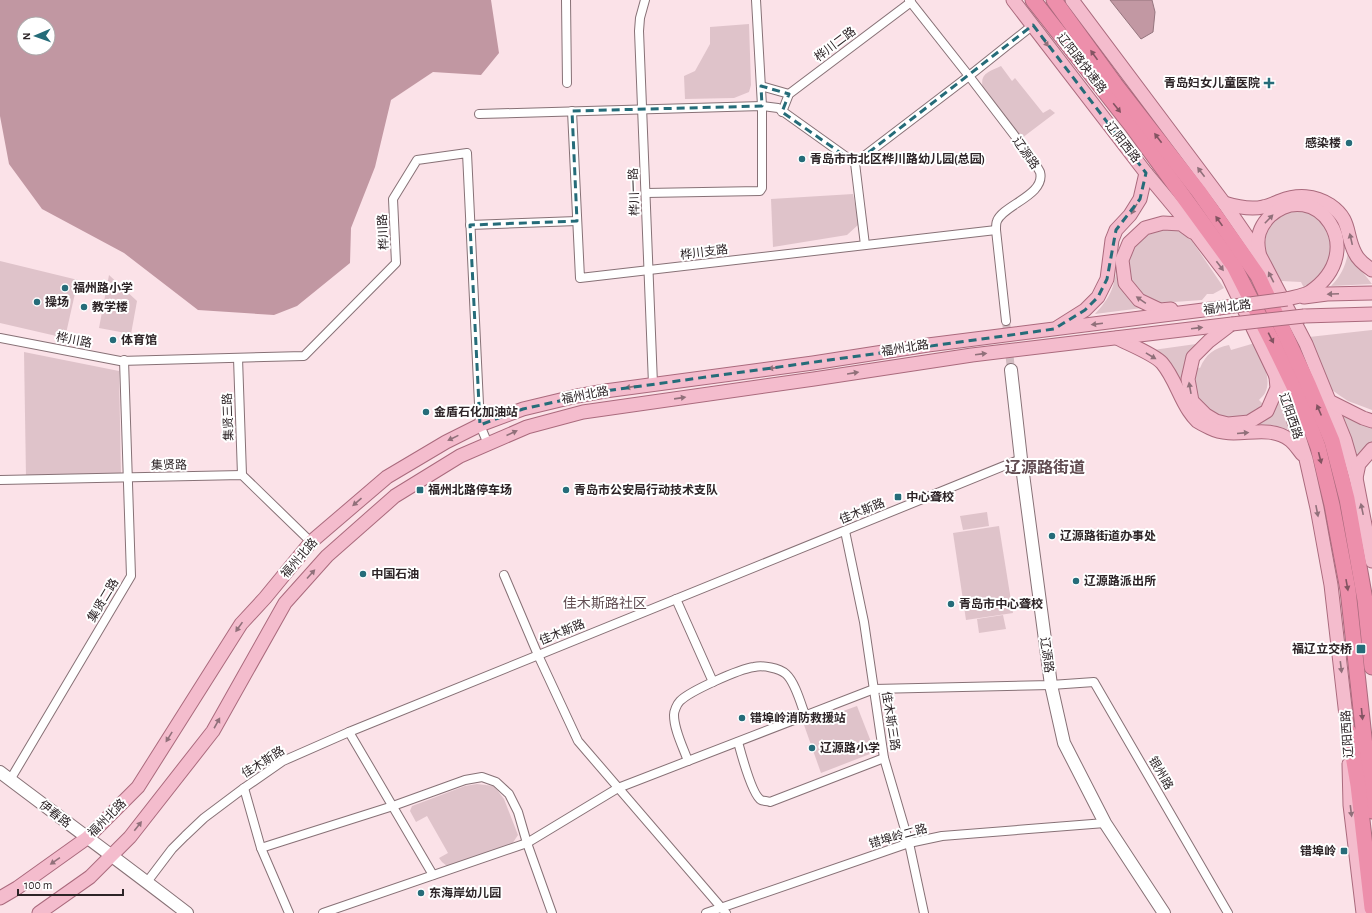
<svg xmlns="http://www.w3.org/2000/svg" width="1372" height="913" viewBox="0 0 1372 913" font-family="'Alegreya Sans','Noto Sans SC',sans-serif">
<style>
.green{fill:#dfc3ca}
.forest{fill:#c197a2;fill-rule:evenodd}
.water{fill:#c298a3;stroke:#95757e}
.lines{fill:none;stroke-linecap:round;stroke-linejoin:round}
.street-tunnel{stroke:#d2bcc1;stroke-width:8;stroke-dasharray:8 4;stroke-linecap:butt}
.street-casing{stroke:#877176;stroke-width:10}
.secondary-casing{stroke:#877176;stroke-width:14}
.primary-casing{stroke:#aa6a7d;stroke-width:15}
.highway-casing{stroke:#aa6a7d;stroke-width:17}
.street{stroke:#fff;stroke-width:8}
.secondary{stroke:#fff;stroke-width:12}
.primary{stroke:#f4bccd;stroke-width:13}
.highway{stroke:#ed8fab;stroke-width:15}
.primary-bridge-casing{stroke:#aa6a7d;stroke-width:15;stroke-linecap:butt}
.primary-bridge{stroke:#f4bccd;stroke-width:13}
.oneway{fill:#90707a}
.oneway2{fill:#835462}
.marked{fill:none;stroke:#256c79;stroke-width:3;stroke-dasharray:8 5;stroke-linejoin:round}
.poi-dot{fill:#256c79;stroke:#fff;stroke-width:1.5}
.labels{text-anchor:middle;stroke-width:4;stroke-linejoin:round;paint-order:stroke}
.street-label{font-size:12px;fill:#2d2427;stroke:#fff}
.poi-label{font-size:12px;font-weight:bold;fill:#2d2427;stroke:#fff;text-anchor:start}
.quarter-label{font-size:14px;fill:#624d52;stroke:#fff}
.district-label{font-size:16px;font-weight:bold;fill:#624d52;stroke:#fff}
</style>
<rect width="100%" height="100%" fill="#fbe2e8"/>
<g class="green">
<path d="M 749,24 L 751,85 L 749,92 L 734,98 L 685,99 L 684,76 L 695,71 L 710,44 L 710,27 Z"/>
<path d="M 1001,66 L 1012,81 L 1015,78 L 1043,113 L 1050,109 L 1055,113 L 1022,138 L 983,89 C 979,73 989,72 1001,66 Z"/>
<path d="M 853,194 L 859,224 L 847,235 L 773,247 L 771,199 Z"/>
<path d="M 1290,209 L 1314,211 L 1338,240 L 1320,282 L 1304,288 L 1301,282 L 1281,281 L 1262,249 L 1262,234 L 1269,222 Z"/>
<path d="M 1163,227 L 1178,228 L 1188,235 L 1224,288 L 1213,294 L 1207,294 L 1202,300 L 1160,303 L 1143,296 L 1130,281 L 1128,259 L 1133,246 L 1147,233 Z"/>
<path d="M 1349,246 L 1357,265 L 1372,284 L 1331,286 C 1342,275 1347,263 1349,246 Z"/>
<path d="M 0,261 L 78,280 L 65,338 L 0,323 Z"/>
<path d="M 1117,267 L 1142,308 L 1095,314 C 1110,298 1114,288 1117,267 Z"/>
<path d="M 109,275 L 137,301 L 131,334 L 99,328 Z"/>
<path d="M 1372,330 L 1372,410 L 1348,401 L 1339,395 L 1328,387 L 1309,337 Z"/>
<path d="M 1255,343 C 1260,357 1273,378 1265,393 C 1264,395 1261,398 1259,400 L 1265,406 C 1259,409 1252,415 1246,417 C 1211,427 1190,401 1196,367 L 1200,368 C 1206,354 1214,348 1229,345 L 1231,350 Z"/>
<path d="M 1196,344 C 1184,361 1182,367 1182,388 L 1153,350 Z"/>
<path d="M 24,352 L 119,371 L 121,474 L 26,477 Z"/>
<path d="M 1279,398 L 1289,427 L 1286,430 L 1273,425 L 1258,424 Z"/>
<path d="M 1341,410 L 1372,424 L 1372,442 L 1357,459 Z"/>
<path d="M 987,512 L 989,526 L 963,530 L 960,516 Z"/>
<path d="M 999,526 L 1013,613 L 966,620 L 953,533 Z"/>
<path d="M 1003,615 L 1006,629 L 979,633 L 977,619 Z"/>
<path d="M 857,706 L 875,752 L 821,773 L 804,725 Z"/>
<path d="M 477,784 L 494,786 L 504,799 L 518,835 L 512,844 L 447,866 L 442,862 L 439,858 L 448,853 L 427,816 L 416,822 L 410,811 L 412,806 L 465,786 Z"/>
</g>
<path class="forest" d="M 0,0 L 491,0 L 499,53 L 481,75 L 433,72 L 391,100 L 375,167 L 351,228 L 350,263 L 297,306 L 274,315 L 198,310 L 124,253 L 42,209 L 9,164 L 0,116 ZM 24,24 L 48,24 L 48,48 L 24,48 Z"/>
<path class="water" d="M 1110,0 L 1152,0 L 1155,12 L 1153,32 L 1141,39 Z"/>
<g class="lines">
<path class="street-tunnel" d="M 1006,321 L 1011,370"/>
<g class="street-casing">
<g id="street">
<path d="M 566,0 L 567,83"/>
<path d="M 645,0 L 640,18 L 639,31 L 653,384"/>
<path d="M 909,0 L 969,76 L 1034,161 C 1035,164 1038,168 1040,172 C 1046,195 1003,205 997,221 C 996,223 996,227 996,230 L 1006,321"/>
<path d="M 761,86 L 789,94"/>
<path d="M 572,111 L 580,278 L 996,230"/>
<path d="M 782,112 L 789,94 L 911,2"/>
<path d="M 479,114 L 762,106 L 778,108 L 855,163 L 865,245"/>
<path d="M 855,163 L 969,76 L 1033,25"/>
<path d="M 646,193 L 760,191 L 762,188 L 762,106 L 756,0"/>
<path d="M 470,225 L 577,221"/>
<path d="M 0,338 L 120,361 L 304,356 L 396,263 L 393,199 L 417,160 L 467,153 L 480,425 L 488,444"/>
<path d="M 238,358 L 242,475"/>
<path d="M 0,480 L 242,475 L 311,542"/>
<path d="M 845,531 L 864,622 L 884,758 L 909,843 L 924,913"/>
<path d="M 504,575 L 538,655 L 578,741 L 726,913"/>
<path d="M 676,599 L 713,682"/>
<path d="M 349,732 L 433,875"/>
<path d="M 738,742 C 741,753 752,795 761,800 C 763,801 768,801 770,802 L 884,758"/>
<path d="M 688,761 C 683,747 674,730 674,715 C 674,711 677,704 680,701 C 690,691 739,669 754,667 C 763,665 779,668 786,674 C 795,682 801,704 805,715"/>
<path d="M 10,780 L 131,576 L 124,360"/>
<path d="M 244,788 L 261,848 L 289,913"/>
<path d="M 261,848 L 393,806 L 465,780 L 482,777 L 496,782 L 509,794 L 518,812 L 527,843 L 552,913"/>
<path d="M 147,882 L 172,849 L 185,836 L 204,818 L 244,788 L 283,761 L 349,732 L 1021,459"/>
<path d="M 323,913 L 527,843 L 618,788 L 874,689 L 1051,685 L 1094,682 L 1228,913"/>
<path d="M 706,913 L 909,843 L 942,836 L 1105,823"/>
</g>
</g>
<g class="secondary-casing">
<g id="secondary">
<path d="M 1011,370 L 1021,459 L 1051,685 L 1064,743 L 1105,823 L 1164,913"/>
<path d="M 0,772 C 62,819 125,865 187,913"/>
</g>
</g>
<g class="primary-casing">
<g id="primary">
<path d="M 1013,0 L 1146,173 L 1186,221 L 1228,276 L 1286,397 L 1306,459 L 1317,508 L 1331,585 L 1349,742"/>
<path d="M 1072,0 L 1224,203 L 1259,254 L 1306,344 L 1345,440 L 1356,478 L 1372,561"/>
<path d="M 1224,203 C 1237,207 1250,210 1263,207 C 1269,206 1275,203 1280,201 C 1297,194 1315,195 1330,205 C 1352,220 1345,234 1355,253 C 1358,260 1366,266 1372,270"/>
<path d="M 1259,252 C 1256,238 1259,227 1270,216 C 1314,176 1372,249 1310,292 C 1303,296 1294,297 1287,299"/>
<path d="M 1304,297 L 1327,294 L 1372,293"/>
<path d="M 1171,309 L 1160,310 L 1139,300 L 1125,283 L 1122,260 L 1129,243 L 1145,228 L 1163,223 L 1181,224 L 1192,232"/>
<path d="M 1304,316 L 1372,314"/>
<path d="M 1230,325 L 1209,341 L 1193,357 L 1188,379 L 1192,401 L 1206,415 L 1216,421 L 1228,424 L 1249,422 L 1267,411 L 1277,388 L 1276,377"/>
<path d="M 1058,327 L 1085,310 L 1098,297 L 1107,279 L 1112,240 L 1116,230 L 1130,215 L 1140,199 L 1146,173"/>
<path d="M 1117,338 C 1128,344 1154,354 1162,363 C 1174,377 1179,396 1189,411 C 1191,414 1194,418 1197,421 C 1200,423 1206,426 1210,428 C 1236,441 1266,422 1290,440 C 1294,443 1298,449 1302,454"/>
<path d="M 1329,401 L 1363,418 L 1372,421"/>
<path d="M 1356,478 L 1359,464 L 1372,449"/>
<path d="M 1349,764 L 1350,805 L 1363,913"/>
<path d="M 0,898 L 17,888 L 87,838 L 138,787 L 241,624 L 265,598 L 311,542 L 387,477 L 446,442 L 480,425 L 523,409 L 577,396 L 605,391 L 813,363 L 928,345 L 1219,308"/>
<path d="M 39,913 L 90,877 L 130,837 L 213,731 L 285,603 L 327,556 L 395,496 L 460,456 L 527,427 L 583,412 L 814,379 L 972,355 L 1232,324"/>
</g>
</g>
<g class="highway-casing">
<g id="highway">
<path d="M 1033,0 L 1132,126 L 1234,266 L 1273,343 L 1300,399 L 1318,447 L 1332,505 L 1348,590 L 1372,811"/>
<path d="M 1054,0 L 1115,84 L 1199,192 L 1258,276 L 1308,384 L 1332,441 L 1347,499 L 1365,600 L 1372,667"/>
<path d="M 1349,732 L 1358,785 L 1372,908"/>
</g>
</g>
<use href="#street" class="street"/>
<use href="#secondary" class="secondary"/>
<use href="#primary" class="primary"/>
<use href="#highway" class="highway"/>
<g class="primary-bridge-casing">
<g id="primary-bridge">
<path d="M 1219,308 L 1287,299"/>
<path d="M 1232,324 L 1304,316"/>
</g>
</g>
<use href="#primary-bridge" class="primary-bridge"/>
</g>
<defs><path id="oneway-solid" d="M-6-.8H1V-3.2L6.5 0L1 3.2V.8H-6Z"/></defs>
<g class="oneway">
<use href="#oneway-solid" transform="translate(1045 42) rotate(52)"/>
<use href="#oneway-solid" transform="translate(1201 172) rotate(-127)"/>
<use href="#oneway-solid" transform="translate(1134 209) rotate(120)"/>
<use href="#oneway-solid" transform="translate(1269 219) rotate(-46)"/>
<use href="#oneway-solid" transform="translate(1351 239) rotate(-103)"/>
<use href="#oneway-solid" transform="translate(1220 266) rotate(53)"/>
<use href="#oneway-solid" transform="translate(1271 277) rotate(-117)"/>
<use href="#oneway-solid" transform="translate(1333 294) rotate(178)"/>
<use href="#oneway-solid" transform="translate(1141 300) rotate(-145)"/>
<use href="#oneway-solid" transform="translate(1097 324) rotate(173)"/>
<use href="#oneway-solid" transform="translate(1197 328) rotate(-7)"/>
<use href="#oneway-solid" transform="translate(981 354) rotate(-7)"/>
<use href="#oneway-solid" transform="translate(1151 356) rotate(31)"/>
<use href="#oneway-solid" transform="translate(774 368) rotate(173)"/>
<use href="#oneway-solid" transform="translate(853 373) rotate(-9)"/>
<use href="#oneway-solid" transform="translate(631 387) rotate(171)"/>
<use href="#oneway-solid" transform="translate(1190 388) rotate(-100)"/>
<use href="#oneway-solid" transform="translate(680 398) rotate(-8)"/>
<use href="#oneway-solid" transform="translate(512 433) rotate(-24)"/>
<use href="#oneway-solid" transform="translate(1243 433) rotate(-5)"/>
<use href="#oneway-solid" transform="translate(453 438) rotate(154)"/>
<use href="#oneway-solid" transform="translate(357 502) rotate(139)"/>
<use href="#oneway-solid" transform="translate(1362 509) rotate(-102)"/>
<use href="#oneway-solid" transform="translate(1317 511) rotate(79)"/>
<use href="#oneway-solid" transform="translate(311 574) rotate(-48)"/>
<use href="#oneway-solid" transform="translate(239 627) rotate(125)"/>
<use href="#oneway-solid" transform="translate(1341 667) rotate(83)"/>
<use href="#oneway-solid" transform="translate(217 723) rotate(-61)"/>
<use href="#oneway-solid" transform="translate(169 737) rotate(122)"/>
<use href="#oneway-solid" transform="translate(1351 811) rotate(83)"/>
<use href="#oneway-solid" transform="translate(138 826) rotate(-52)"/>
<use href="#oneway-solid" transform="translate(55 861) rotate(145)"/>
</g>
<g class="oneway2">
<use href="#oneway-solid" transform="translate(1094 55) rotate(-126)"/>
<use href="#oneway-solid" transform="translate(1117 108) rotate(51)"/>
<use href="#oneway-solid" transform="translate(1158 138) rotate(-127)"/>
<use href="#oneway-solid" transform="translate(1219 221) rotate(-125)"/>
<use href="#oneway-solid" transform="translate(1271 338) rotate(63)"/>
<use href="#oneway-solid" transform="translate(1319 410) rotate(-113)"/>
<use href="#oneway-solid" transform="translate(1320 458) rotate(76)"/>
<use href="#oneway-solid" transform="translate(1347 585) rotate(80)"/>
<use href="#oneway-solid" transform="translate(1362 714) rotate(84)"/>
</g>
<path class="marked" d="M 1033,25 L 1146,173 L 1140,199 L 1116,230 L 1107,279 L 1098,297 L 1085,310 L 1054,329 L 605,391 L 523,409 L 480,425 L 470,225 L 577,221 L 572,111 L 762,106 L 761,86 L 789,94 L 782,112 L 855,163 Z"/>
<g class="poi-dot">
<path d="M1267 77h4v4h4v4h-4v4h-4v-4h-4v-4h4z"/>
<circle cx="1349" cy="143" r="4"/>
<circle cx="802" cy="159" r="4"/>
<circle cx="65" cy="288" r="4"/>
<circle cx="37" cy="302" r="4"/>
<circle cx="84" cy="307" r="4"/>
<circle cx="113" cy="340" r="4"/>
<circle cx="426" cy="412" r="4"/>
<rect x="416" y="486" width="8" height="8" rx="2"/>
<circle cx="566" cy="490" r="4"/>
<rect x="894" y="493" width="8" height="8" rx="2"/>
<circle cx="1052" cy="536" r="4"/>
<circle cx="363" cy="574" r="4"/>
<circle cx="1076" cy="581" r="4"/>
<circle cx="951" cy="604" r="4"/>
<rect x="1356" y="644" width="10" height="10" rx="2"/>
<circle cx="742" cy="718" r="4"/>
<circle cx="812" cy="748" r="4"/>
<rect x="1340" y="847" width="8" height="8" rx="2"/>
<circle cx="421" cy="893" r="4"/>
</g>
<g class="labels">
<g class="street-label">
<text transform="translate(835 44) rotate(-37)" y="4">桦川二路</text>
<text transform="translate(1082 63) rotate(52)" y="4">辽阳路快速路</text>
<text transform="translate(1123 142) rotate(52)" y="4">辽阳西路</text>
<text transform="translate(1026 153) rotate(55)" y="4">辽源路</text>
<text transform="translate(634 192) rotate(-92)" y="4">桦川一路</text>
<text transform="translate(383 232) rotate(-93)" y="4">桦川路</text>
<text transform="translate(704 252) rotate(-7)" y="4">桦川支路</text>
<text transform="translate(1227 307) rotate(-7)" y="4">福州北路</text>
<text transform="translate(74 340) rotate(11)" y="4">桦川路</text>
<text transform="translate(905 348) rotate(-9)" y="4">福州北路</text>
<text transform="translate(585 395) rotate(-11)" y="4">福州北路</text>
<text transform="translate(1291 416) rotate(71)" y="4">辽阳西路</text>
<text transform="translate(228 417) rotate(-92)" y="4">集贤三路</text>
<text transform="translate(169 465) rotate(-1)" y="4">集贤路</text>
<text transform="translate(862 511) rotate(-22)" y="4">佳木斯路</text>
<text transform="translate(299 558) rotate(-49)" y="4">福州北路</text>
<text transform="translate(103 600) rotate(-59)" y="4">集贤二路</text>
<text transform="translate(562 632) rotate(-22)" y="4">佳木斯路</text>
<text transform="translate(1047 655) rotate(82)" y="4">辽源路</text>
<text transform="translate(891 721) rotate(81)" y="4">佳木斯三路</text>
<text transform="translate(1347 734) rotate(-94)" y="4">辽阳西路</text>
<text transform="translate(263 762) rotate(-32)" y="4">佳木斯路</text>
<text transform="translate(1161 773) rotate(60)" y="4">银州路</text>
<text transform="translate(55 814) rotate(37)" y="4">伊春路</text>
<text transform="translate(107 818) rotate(-45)" y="4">福州北路</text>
<text transform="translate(898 836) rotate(-16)" y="4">错埠岭二路</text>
</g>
<g class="poi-label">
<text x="1260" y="87" text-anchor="end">青岛妇女儿童医院</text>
<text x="1341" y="147" text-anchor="end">感染楼</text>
<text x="810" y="163">青岛市市北区桦川路幼儿园(总园)</text>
<text x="73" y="292">福州路小学</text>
<text x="45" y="306">操场</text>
<text x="92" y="311">教学楼</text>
<text x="121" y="344">体育馆</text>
<text x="434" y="416">金盾石化加油站</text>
<text x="428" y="494">福州北路停车场</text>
<text x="574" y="494">青岛市公安局行动技术支队</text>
<text x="906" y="501">中心聋校</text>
<text x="1060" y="540">辽源路街道办事处</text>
<text x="371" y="578">中国石油</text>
<text x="1084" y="585">辽源路派出所</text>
<text x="959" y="608">青岛市中心聋校</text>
<text x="1352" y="653" text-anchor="end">福辽立交桥</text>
<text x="750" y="722">错埠岭消防救援站</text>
<text x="820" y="752">辽源路小学</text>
<text x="1336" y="855" text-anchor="end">错埠岭</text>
<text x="429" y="897">东海岸幼儿园</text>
</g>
<g class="quarter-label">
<text x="605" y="608">佳木斯路社区</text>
</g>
<g class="district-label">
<text x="1045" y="473">辽源路街道</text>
</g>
</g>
<g transform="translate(36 36) rotate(268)"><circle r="19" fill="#ffffff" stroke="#aba7a9"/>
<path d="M0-3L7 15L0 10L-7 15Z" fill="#256c79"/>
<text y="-6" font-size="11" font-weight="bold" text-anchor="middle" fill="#2d2427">N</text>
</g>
<path d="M18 889v6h105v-6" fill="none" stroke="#2d2427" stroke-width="2"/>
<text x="24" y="889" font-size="12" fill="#2d2427" stroke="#ffffff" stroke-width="3" paint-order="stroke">100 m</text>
</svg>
